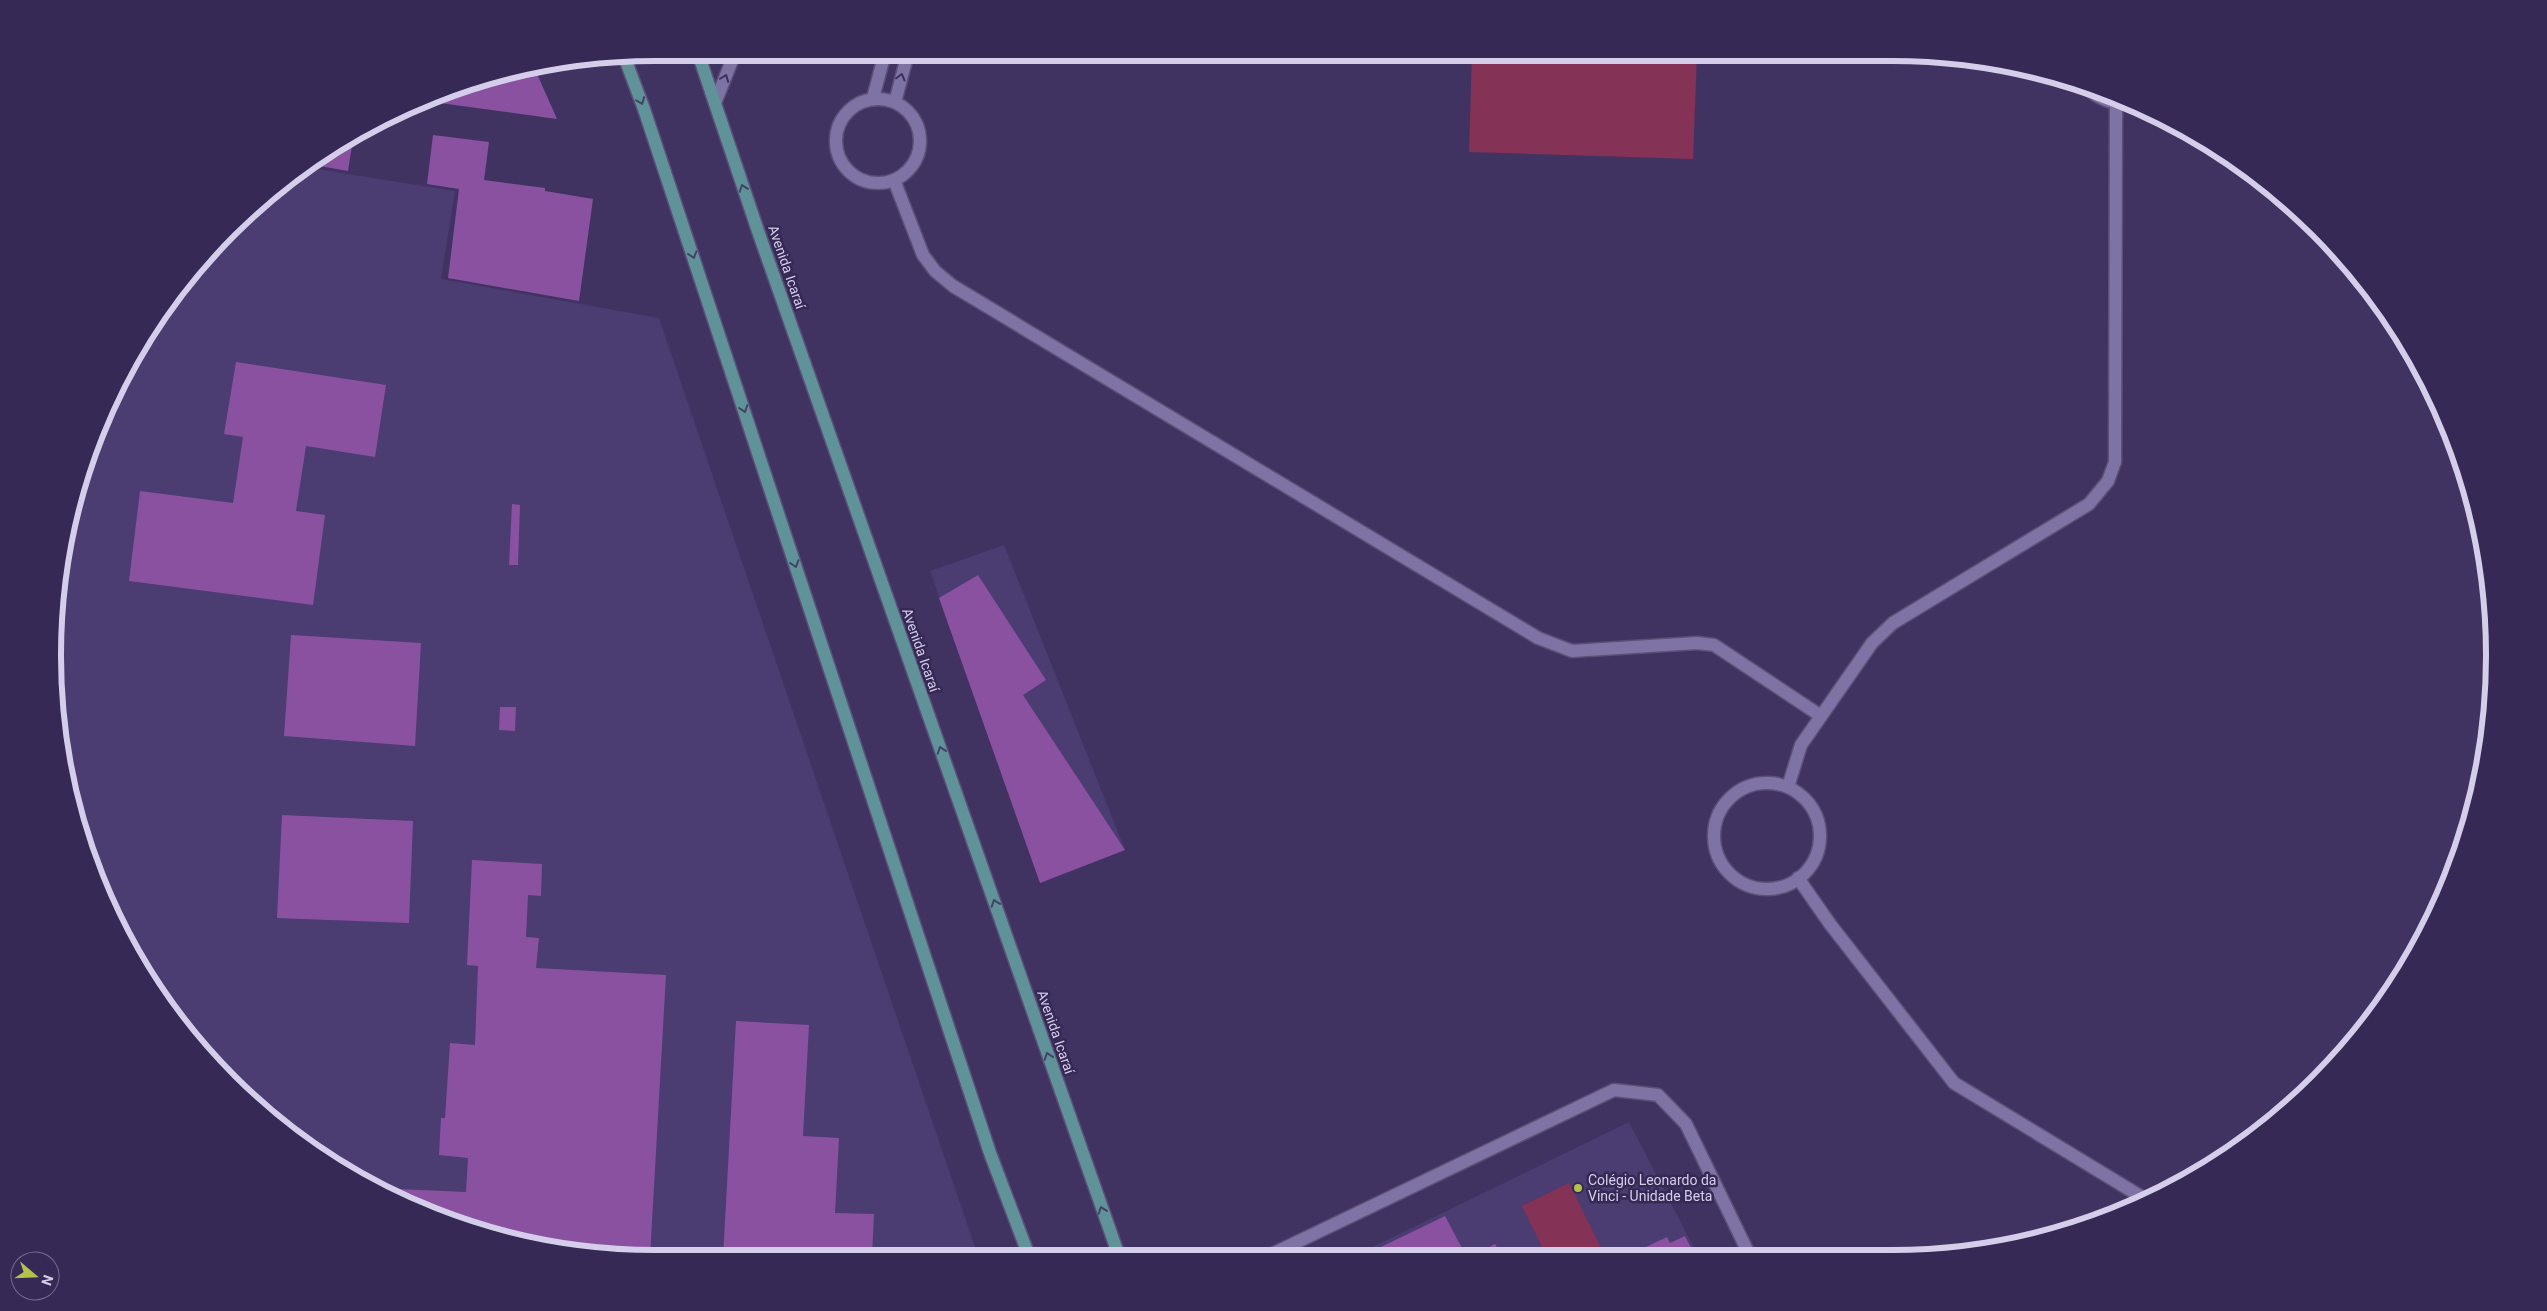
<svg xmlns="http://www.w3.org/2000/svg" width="2547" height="1311" viewBox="0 0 2547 1311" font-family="Roboto,sans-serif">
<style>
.built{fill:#4b3c71}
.green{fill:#843256}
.building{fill:#8a51a1}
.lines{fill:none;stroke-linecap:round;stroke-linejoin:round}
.minor-casing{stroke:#5c5076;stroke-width:15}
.major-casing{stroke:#5c5076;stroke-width:15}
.minor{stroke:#7f72a5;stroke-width:12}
.major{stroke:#5f9299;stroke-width:12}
.oneway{stroke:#3d305e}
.oneway2{stroke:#404367}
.poi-dot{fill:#b4c24a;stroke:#362956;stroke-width:2}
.labels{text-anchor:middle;stroke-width:5;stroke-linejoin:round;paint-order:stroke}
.street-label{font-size:14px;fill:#d4ceea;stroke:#362956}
.poi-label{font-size:14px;fill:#d4ceea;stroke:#362956;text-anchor:start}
.rim{fill:none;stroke:#d4ceea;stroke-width:6}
</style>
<rect width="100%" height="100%" fill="#403361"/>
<g class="built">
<path d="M 304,167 L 455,191 L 441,279 L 659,318 L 978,1256 L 616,1257 L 500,1238 L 389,1196 L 320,1157 L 229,1082 L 154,991 L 115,922 L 73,812 L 58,734 L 54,616 L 64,538 L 98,425 L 133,354 L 202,258 L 288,177 Z"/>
<path d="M 1004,545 L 1125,850 L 1040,883 L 930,571 Z"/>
<path d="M 1629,1122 L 1697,1254 L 1356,1255 Z"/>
</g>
<g class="green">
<path d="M 1472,53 L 1697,54 L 1693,159 L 1469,152 Z"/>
<path d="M 1569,1183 L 1604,1254 L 1546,1255 L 1522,1206 Z"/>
</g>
<g class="building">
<path d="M 533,65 L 557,119 L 425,101 L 461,85 Z"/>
<path d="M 354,133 L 348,171 L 308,164 Z"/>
<path d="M 433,135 L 489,142 L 484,180 L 545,188 L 545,191 L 593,199 L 579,301 L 448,278 L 459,189 L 427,184 Z"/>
<path d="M 236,362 L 386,385 L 375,457 L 306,446 L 296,511 L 325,515 L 313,605 L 129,581 L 140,491 L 233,503 L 243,437 L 224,434 Z"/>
<path d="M 512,504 L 520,505 L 518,565 L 509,565 Z"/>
<path d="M 978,575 L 1046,680 L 1023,695 L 1125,850 L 1040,883 L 939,598 Z"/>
<path d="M 291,635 L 421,643 L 415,746 L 284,736 Z"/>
<path d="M 500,707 L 516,707 L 515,731 L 499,730 Z"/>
<path d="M 282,815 L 413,821 L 409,923 L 277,918 Z"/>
<path d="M 472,860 L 542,864 L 541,896 L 528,895 L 526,937 L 539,938 L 536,968 L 666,975 L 650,1257 L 616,1257 L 500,1238 L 389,1196 L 374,1188 L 466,1192 L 468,1158 L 439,1155 L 441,1118 L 445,1118 L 450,1043 L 475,1045 L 478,966 L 467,965 Z"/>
<path d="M 736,1021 L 809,1025 L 803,1136 L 839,1138 L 835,1213 L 874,1214 L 872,1256 L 723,1257 Z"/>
<path d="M 1445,1216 L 1463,1250 L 1454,1255 L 1385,1255 L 1381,1247 Z"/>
<path d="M 1685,1236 L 1694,1254 L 1631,1254 L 1667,1237 L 1670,1243 Z"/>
<path d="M 1495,1244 L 1501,1255 L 1474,1255 Z"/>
</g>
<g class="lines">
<g class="minor-casing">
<g id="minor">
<path d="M 2087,88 C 2099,100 2113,104 2130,104"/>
<path d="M 873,98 L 885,53"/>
<circle cx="878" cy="141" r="42"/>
<path d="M 895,102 L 908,53"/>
<path d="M 715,103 L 735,53"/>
<path d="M 894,180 L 923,255 L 935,271 L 953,286 L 1538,638 L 1572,651 L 1697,643 L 1714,645 L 1821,716"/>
<circle cx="1767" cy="836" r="53"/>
<path d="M 1788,787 L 1801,745 L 1872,643 L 1893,623 L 2089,504 L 2108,481 L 2115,462 L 2116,104"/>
<path d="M 1798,878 L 1830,924 L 1954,1083 L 2145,1199"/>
<path d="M 1270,1255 L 1614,1090 L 1658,1095 L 1686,1124 L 1749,1254"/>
</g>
</g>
<g class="major-casing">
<g id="major">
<path d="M 698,53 L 759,234 L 1119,1256"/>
<path d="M 624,56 L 644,109 L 990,1153 L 1029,1256"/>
</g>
</g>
<use href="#minor" class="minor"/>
<use href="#major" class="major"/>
</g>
<defs><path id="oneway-chevron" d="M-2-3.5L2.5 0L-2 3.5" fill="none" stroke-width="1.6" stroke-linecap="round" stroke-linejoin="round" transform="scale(1.25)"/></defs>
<g class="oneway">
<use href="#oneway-chevron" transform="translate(901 77) rotate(-75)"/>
<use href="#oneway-chevron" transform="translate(725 78) rotate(-69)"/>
</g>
<g class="oneway2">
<use href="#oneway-chevron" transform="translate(641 101) rotate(69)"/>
<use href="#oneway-chevron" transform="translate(743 188) rotate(-109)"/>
<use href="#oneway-chevron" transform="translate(693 255) rotate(72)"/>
<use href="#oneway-chevron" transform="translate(744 409) rotate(72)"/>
<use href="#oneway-chevron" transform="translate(795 564) rotate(72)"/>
<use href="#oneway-chevron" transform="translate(941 750) rotate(-109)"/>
<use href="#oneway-chevron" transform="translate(995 903) rotate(-109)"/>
<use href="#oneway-chevron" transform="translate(1048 1056) rotate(-109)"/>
<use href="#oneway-chevron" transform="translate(1102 1210) rotate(-109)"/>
</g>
<circle class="poi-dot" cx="1578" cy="1188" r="5"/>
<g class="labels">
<g class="street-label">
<text transform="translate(787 267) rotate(71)" y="5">Avenida Icaraí</text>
<text transform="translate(921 650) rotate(71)" y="5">Avenida Icaraí</text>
<text transform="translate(1056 1032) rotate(71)" y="5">Avenida Icaraí</text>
</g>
<g class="poi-label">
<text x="1588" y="1185">Colégio Leonardo da<tspan x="1588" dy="16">Vinci - Unidade Beta</tspan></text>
</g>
</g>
<path d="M0 0H2547V1311H0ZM655 61H1892A594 594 0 0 1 2486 655V656A594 594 0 0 1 1892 1250H655A594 594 0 0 1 61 656V655A594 594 0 0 1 655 61Z" fill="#362956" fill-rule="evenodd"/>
<path class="rim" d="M655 61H1892A594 594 0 0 1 2486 655V656A594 594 0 0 1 1892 1250H655A594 594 0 0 1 61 656V655A594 594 0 0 1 655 61Z"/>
<g transform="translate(35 1276) rotate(109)"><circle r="24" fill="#362956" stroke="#756b91"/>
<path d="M0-4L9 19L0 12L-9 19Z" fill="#b4c24a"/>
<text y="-8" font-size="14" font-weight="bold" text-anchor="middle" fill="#d4ceea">N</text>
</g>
</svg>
